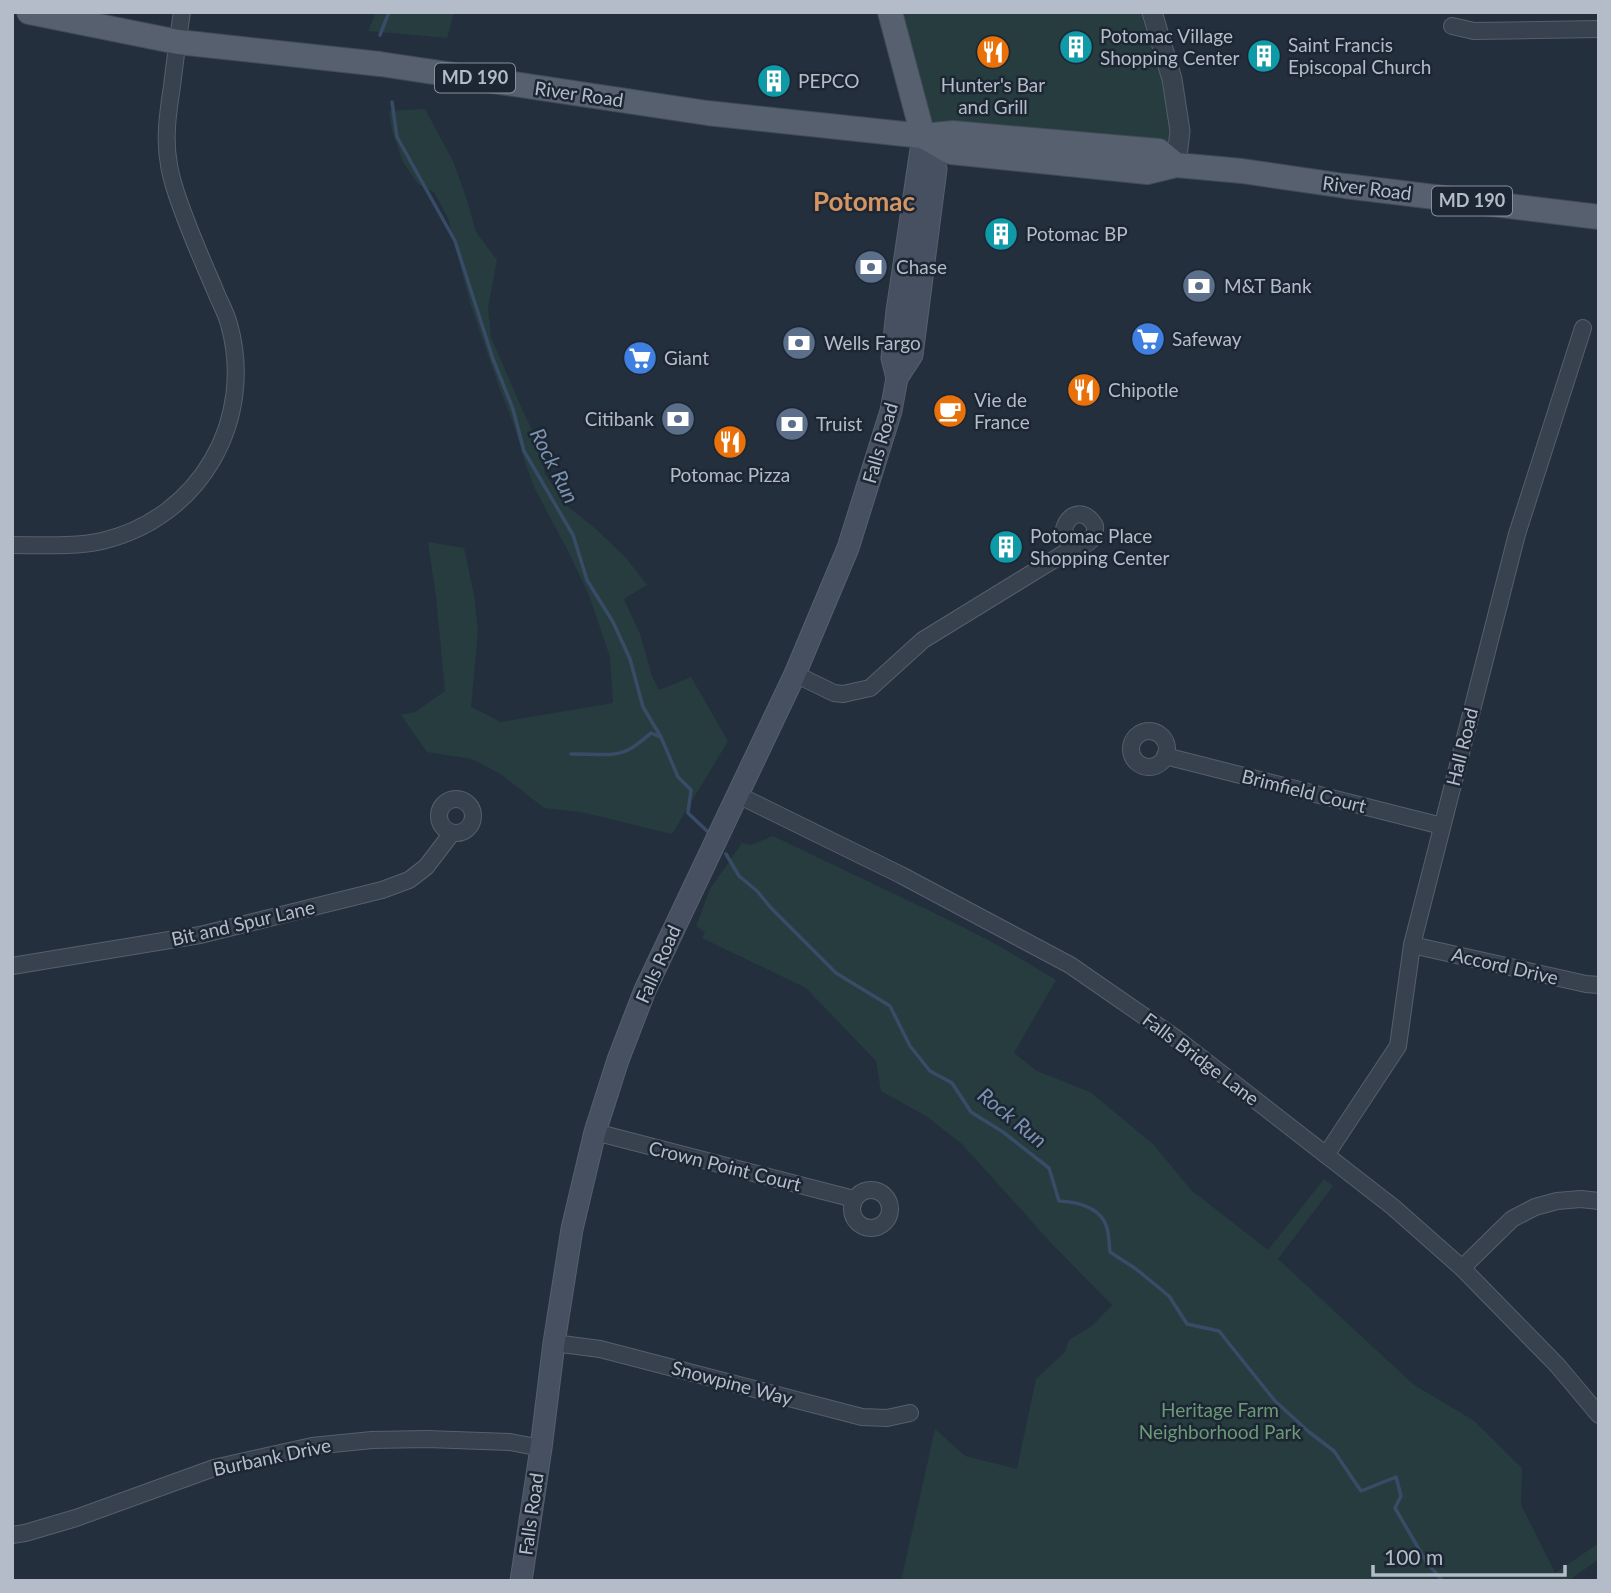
<svg xmlns="http://www.w3.org/2000/svg" width="1611" height="1593" viewBox="0 0 1611 1593" font-family="Lato,sans-serif">
<style>
.green{fill:#263c3f}
.lines{fill:none;stroke-linecap:round;stroke-linejoin:round}
.stream{stroke:#394c67;stroke-width:3.5}
.minor-casing{stroke:#565f6c;stroke-width:18}
.tertiary-casing{stroke:#565f6c;stroke-width:21}
.secondary-casing{stroke:#565f6c;stroke-width:23}
.primary-casing{stroke:#414a57;stroke-width:26}
.minor{stroke:#38414e;stroke-width:16}
.tertiary{stroke:#38414e;stroke-width:19}
.secondary{stroke:#465061;stroke-width:21}
.primary{stroke:#56606e;stroke-width:24}
.labels{text-anchor:middle;stroke-width:5;stroke-linejoin:round;paint-order:stroke}
.shield{fill:#1d2633;stroke:#878f9c;stroke-width:2}
.shield-label{font-size:18px;font-weight:bold;fill:#b4bcc9}
.poi-label{font-size:19px;fill:#b4bcc9;stroke:#1d2633;text-anchor:start}
.street-label{font-size:19px;fill:#b4bcc9;stroke:#1d2633}
.park-label{font-size:19px;fill:#6b9a76;stroke:#1d2633}
.water-label{font-size:21px;font-style:italic;fill:#7c92b1;stroke:#1d2633}
.district-label{font-size:26px;font-weight:bold;fill:#d59563;stroke:#1d2633}
</style>
<rect width="100%" height="100%" fill="#242f3e"/>
<g class="green">
<path d="M 376,12 L 454,12 L 447,38 L 368,31 Z"/>
<path d="M 890,12 L 1152,12 L 1176,165 L 923,136 Z"/>
<path d="M 425,109 L 453,161 L 467,200 L 476,232 L 497,260 L 488,308 L 491,337 L 522,409 L 539,444 L 545,474 L 566,505 L 597,530 L 627,559 L 647,585 L 624,599 L 640,634 L 652,676 L 659,690 L 691,677 L 728,741 L 672,834 L 581,812 L 544,808 L 502,775 L 472,759 L 427,752 L 401,715 L 415,712 L 445,691 L 436,597 L 428,542 L 464,548 L 474,595 L 478,631 L 471,707 L 501,722 L 613,703 L 610,657 L 589,595 L 569,553 L 535,489 L 525,463 L 514,425 L 499,387 L 470,303 L 448,218 L 434,192 L 418,184 L 403,162 L 392,131 L 389,111 Z"/>
<path d="M 773,836 L 953,922 L 1001,947 L 1056,980 L 1014,1053 L 1037,1071 L 1090,1092 L 1153,1144 L 1191,1190 L 1268,1250 L 1324,1179 L 1333,1186 L 1278,1259 L 1414,1385 L 1473,1420 L 1522,1468 L 1521,1505 L 1555,1573 L 1599,1543 L 1599,1559 L 1568,1581 L 901,1581 L 935,1429 L 965,1456 L 1017,1469 L 1036,1379 L 1065,1352 L 1069,1340 L 1092,1326 L 1112,1305 L 1051,1243 L 962,1144 L 926,1116 L 881,1091 L 876,1061 L 806,988 L 702,938 L 705,932 L 696,926 L 710,889 L 742,843 L 751,845 Z"/>
</g>
<g class="lines">
<g class="stream">
<path d="M 380,35 L 389,12"/>
<path d="M 392,102 L 397,137 L 455,241 L 493,359 L 513,409 L 524,451 L 573,535 L 587,580 L 613,622 L 630,659 L 643,707 L 661,737 L 678,777 L 691,790 L 688,813 L 707,831"/>
<path d="M 571,754 C 589,753 612,758 628,750 C 636,746 644,739 651,733 L 660,737"/>
<path d="M 726,854 L 739,876 L 757,891 L 771,908 L 836,973 L 890,1006 L 910,1046 L 930,1071 L 952,1083 L 971,1112 L 1003,1132 L 1049,1168 L 1059,1201 C 1079,1202 1101,1207 1107,1228 C 1109,1235 1109,1244 1110,1252 L 1136,1269 L 1169,1296 L 1187,1324 L 1219,1331 L 1275,1401 L 1309,1432 L 1334,1451 L 1361,1491 L 1396,1477 L 1401,1496 L 1395,1508 L 1427,1563 L 1443,1581"/>
</g>
<g class="minor-casing">
<g id="minor">
<path d="M 1452,26 L 1474,31 L 1599,29"/>
<path d="M 12,545 C 39,545 77,547 102,541 C 200,518 256,420 229,324 C 226,312 219,301 215,290 C 200,255 185,222 174,186 C 172,179 170,172 169,165 C 164,139 168,112 172,86 C 175,61 178,37 182,12"/>
<path d="M 795,674 L 834,693 L 843,694 L 870,688 L 923,640 L 1076,546 C 1089,546 1096,538 1095,526 C 1086,509 1069,511 1064,529 L 1067,540 L 1076,546"/>
<circle cx="1149" cy="749" r="18"/>
<path d="M 1165,756 L 1442,826"/>
<path d="M 738,795 L 901,875 L 1070,965 L 1177,1039 L 1393,1207 L 1462,1268 L 1557,1365 L 1599,1415"/>
<circle cx="456" cy="816" r="17"/>
<path d="M 1412,945 L 1586,984 L 1599,985"/>
<path d="M 12,966 L 200,935 L 382,890 L 409,880 L 426,867 L 452,833"/>
<path d="M 595,1132 L 854,1199"/>
<path d="M 1326,1155 L 1398,1046 L 1412,945 L 1517,534 L 1583,328"/>
<circle cx="871" cy="1209" r="19"/>
<path d="M 1462,1268 L 1512,1219 L 1535,1207 L 1557,1201 L 1581,1199 L 1599,1201"/>
<path d="M 554,1343 L 600,1349 L 862,1417 L 887,1418 L 910,1413"/>
<path d="M 12,1535 L 25,1533 L 76,1518 L 214,1468 L 312,1446 L 372,1440 L 427,1439 L 510,1442 L 541,1448"/>
</g>
</g>
<g class="tertiary-casing">
<path id="tertiary" d="M 1152,12 L 1172,79 L 1180,131 L 1176,165"/>
</g>
<g class="secondary-casing">
<g id="secondary">
<path d="M 897,378 L 912,355 L 936,169 L 923,136"/>
<path d="M 521,1581 L 541,1448 L 554,1343 L 572,1229 L 595,1132 L 618,1060 L 645,990 L 795,674 L 848,548 L 891,411 L 897,378 L 892,358 L 897,311 L 923,136"/>
</g>
</g>
<g class="primary-casing">
<g id="primary">
<path d="M 29,12 L 178,42 L 380,64 L 707,113 L 923,136 L 953,133 L 1159,151 L 1176,165"/>
<path d="M 890,12 L 923,136"/>
<path d="M 923,136 L 951,152 L 1147,172 L 1176,165 L 1242,171 L 1345,186 L 1599,217"/>
</g>
</g>
<use href="#minor" class="minor"/>
<use href="#tertiary" class="tertiary"/>
<use href="#secondary" class="secondary"/>
<use href="#primary" class="primary"/>
</g>
<defs>
<g id="building-disc" transform="scale(1.75)"><circle r="9.5" fill="#0f9aa8" stroke="#1d2633"/><path d="M-4-6H4V6H1V3H-1V6H-4ZM-2.5-4.3h1.7v1.8h-1.7ZM.8-4.3h1.7v1.8H.8ZM-2.5-1h1.7V.8h-1.7ZM.8-1h1.7V.8H.8Z" fill="#fff"/></g>
<g id="restaurant-disc" transform="scale(1.75)"><circle r="9.5" fill="#e8710a" stroke="#1d2633"/><path d="M-5-6h1v4h1v-4h1v4h1v-4h1v5L-1.5 .5V6h-2V.5L-5-1ZM5-6V6H3V1.5H1.5Q1.5-4 5-6Z" fill="#fff"/></g>
<g id="bank-disc" transform="scale(1.75)"><circle r="9.5" fill="#5c6f8a" stroke="#1d2633"/><path d="M-6-4H6V4H-6ZM0-2.3a2.3 2.3 0 1 0 0 4.6a2.3 2.3 0 1 0 0-4.6Z" fill="#fff"/></g>
<g id="supermarket-disc" transform="scale(1.75)"><circle r="9.5" fill="#3f7fe0" stroke="#1d2633"/><path d="M-6-5.5h2.5l.6 2H6L4.5 2H-2.5L-4.4-4H-6ZM-1.5 3.2a1.3 1.3 0 1 0 .1 0ZM3 3.2a1.3 1.3 0 1 0 .1 0Z" fill="#fff"/></g>
<g id="cafe-disc" transform="scale(1.75)"><circle r="9.5" fill="#e8710a" stroke="#1d2633"/><path d="M-5.5-4.5H6V0H3Q3 3.5 0 3.5H-2.5Q-5.5 3.5-5.5 0ZM3-3.2v2h1.7v-2ZM-6 4.5H4V6H-6Z" fill="#fff"/></g>
</defs>
<g fill-rule="evenodd">
<use href="#building-disc" x="1076" y="47"/>
<use href="#restaurant-disc" x="993" y="52"/>
<use href="#building-disc" x="1264" y="56"/>
<use href="#building-disc" x="774" y="81"/>
<use href="#building-disc" x="1001" y="234"/>
<use href="#bank-disc" x="871" y="267"/>
<use href="#bank-disc" x="1199" y="286"/>
<use href="#supermarket-disc" x="1148" y="339"/>
<use href="#bank-disc" x="799" y="343"/>
<use href="#supermarket-disc" x="640" y="358"/>
<use href="#restaurant-disc" x="1084" y="390"/>
<use href="#cafe-disc" x="950" y="411"/>
<use href="#bank-disc" x="678" y="419"/>
<use href="#bank-disc" x="792" y="424"/>
<use href="#restaurant-disc" x="730" y="442"/>
<use href="#building-disc" x="1006" y="547"/>
</g>
<g class="labels">
<g class="shield">
<rect x="435" y="63.5" width="80" height="29" rx="5"/>
<rect x="1432" y="186.5" width="80" height="29" rx="5"/>
</g>
<g class="shield-label">
<text x="475" y="84">MD 190</text>
<text x="1472" y="207">MD 190</text>
</g>
<g class="poi-label">
<text x="1100" y="43">Potomac Village<tspan x="1100" dy="22">Shopping Center</tspan></text>
<text x="1288" y="52">Saint Francis<tspan x="1288" dy="22">Episcopal Church</tspan></text>
<text x="798" y="88">PEPCO</text>
<text x="993" y="92" text-anchor="middle">Hunter's Bar<tspan x="993" dy="22">and Grill</tspan></text>
<text x="1026" y="241">Potomac BP</text>
<text x="896" y="274">Chase</text>
<text x="1224" y="293">M&amp;T Bank</text>
<text x="1172" y="346">Safeway</text>
<text x="824" y="350">Wells Fargo</text>
<text x="664" y="365">Giant</text>
<text x="1108" y="397">Chipotle</text>
<text x="974" y="407">Vie de<tspan x="974" dy="22">France</tspan></text>
<text x="654" y="426" text-anchor="end">Citibank</text>
<text x="816" y="431">Truist</text>
<text x="730" y="482" text-anchor="middle">Potomac Pizza</text>
<text x="1030" y="543">Potomac Place<tspan x="1030" dy="22">Shopping Center</tspan></text>
</g>
<g class="street-label">
<text transform="translate(579 94) rotate(8)" y="7">River Road</text>
<text transform="translate(1367 188) rotate(7)" y="7">River Road</text>
<text transform="translate(880 443) rotate(-74)" y="7">Falls Road</text>
<text transform="translate(1462 747) rotate(-76)" y="7">Hall Road</text>
<text transform="translate(1304 791) rotate(14)" y="7">Brimfield Court</text>
<text transform="translate(243 923) rotate(-13)" y="7">Bit and Spur Lane</text>
<text transform="translate(658 964) rotate(-66)" y="7">Falls Road</text>
<text transform="translate(1505 966) rotate(13)" y="7">Accord Drive</text>
<text transform="translate(1201 1059) rotate(37)" y="7">Falls Bridge Lane</text>
<text transform="translate(725 1166) rotate(14)" y="7">Crown Point Court</text>
<text transform="translate(732 1383) rotate(15)" y="7">Snowpine Way</text>
<text transform="translate(272 1457) rotate(-12)" y="7">Burbank Drive</text>
<text transform="translate(531 1514) rotate(-82)" y="7">Falls Road</text>
</g>
<g class="park-label">
<text x="1220" y="1417">Heritage Farm<tspan x="1220" dy="22">Neighborhood Park</tspan></text>
</g>
<g class="water-label">
<text transform="translate(554 466) rotate(63)" y="7">Rock Run</text>
<text transform="translate(1012 1118) rotate(39)" y="7">Rock Run</text>
</g>
<g class="district-label">
<text x="864" y="211">Potomac</text>
</g>
</g>
<rect width="1611" height="1593" fill="none" stroke="#b4bcc9" stroke-width="28"/>
<path d="M1373 1565v10h192v-10" fill="none" stroke="#b4bcc9" stroke-width="3.5"/>
<text x="1384" y="1565" font-size="21" fill="#b4bcc9" stroke="#1d2633" stroke-width="5" paint-order="stroke">100 m</text>
</svg>
